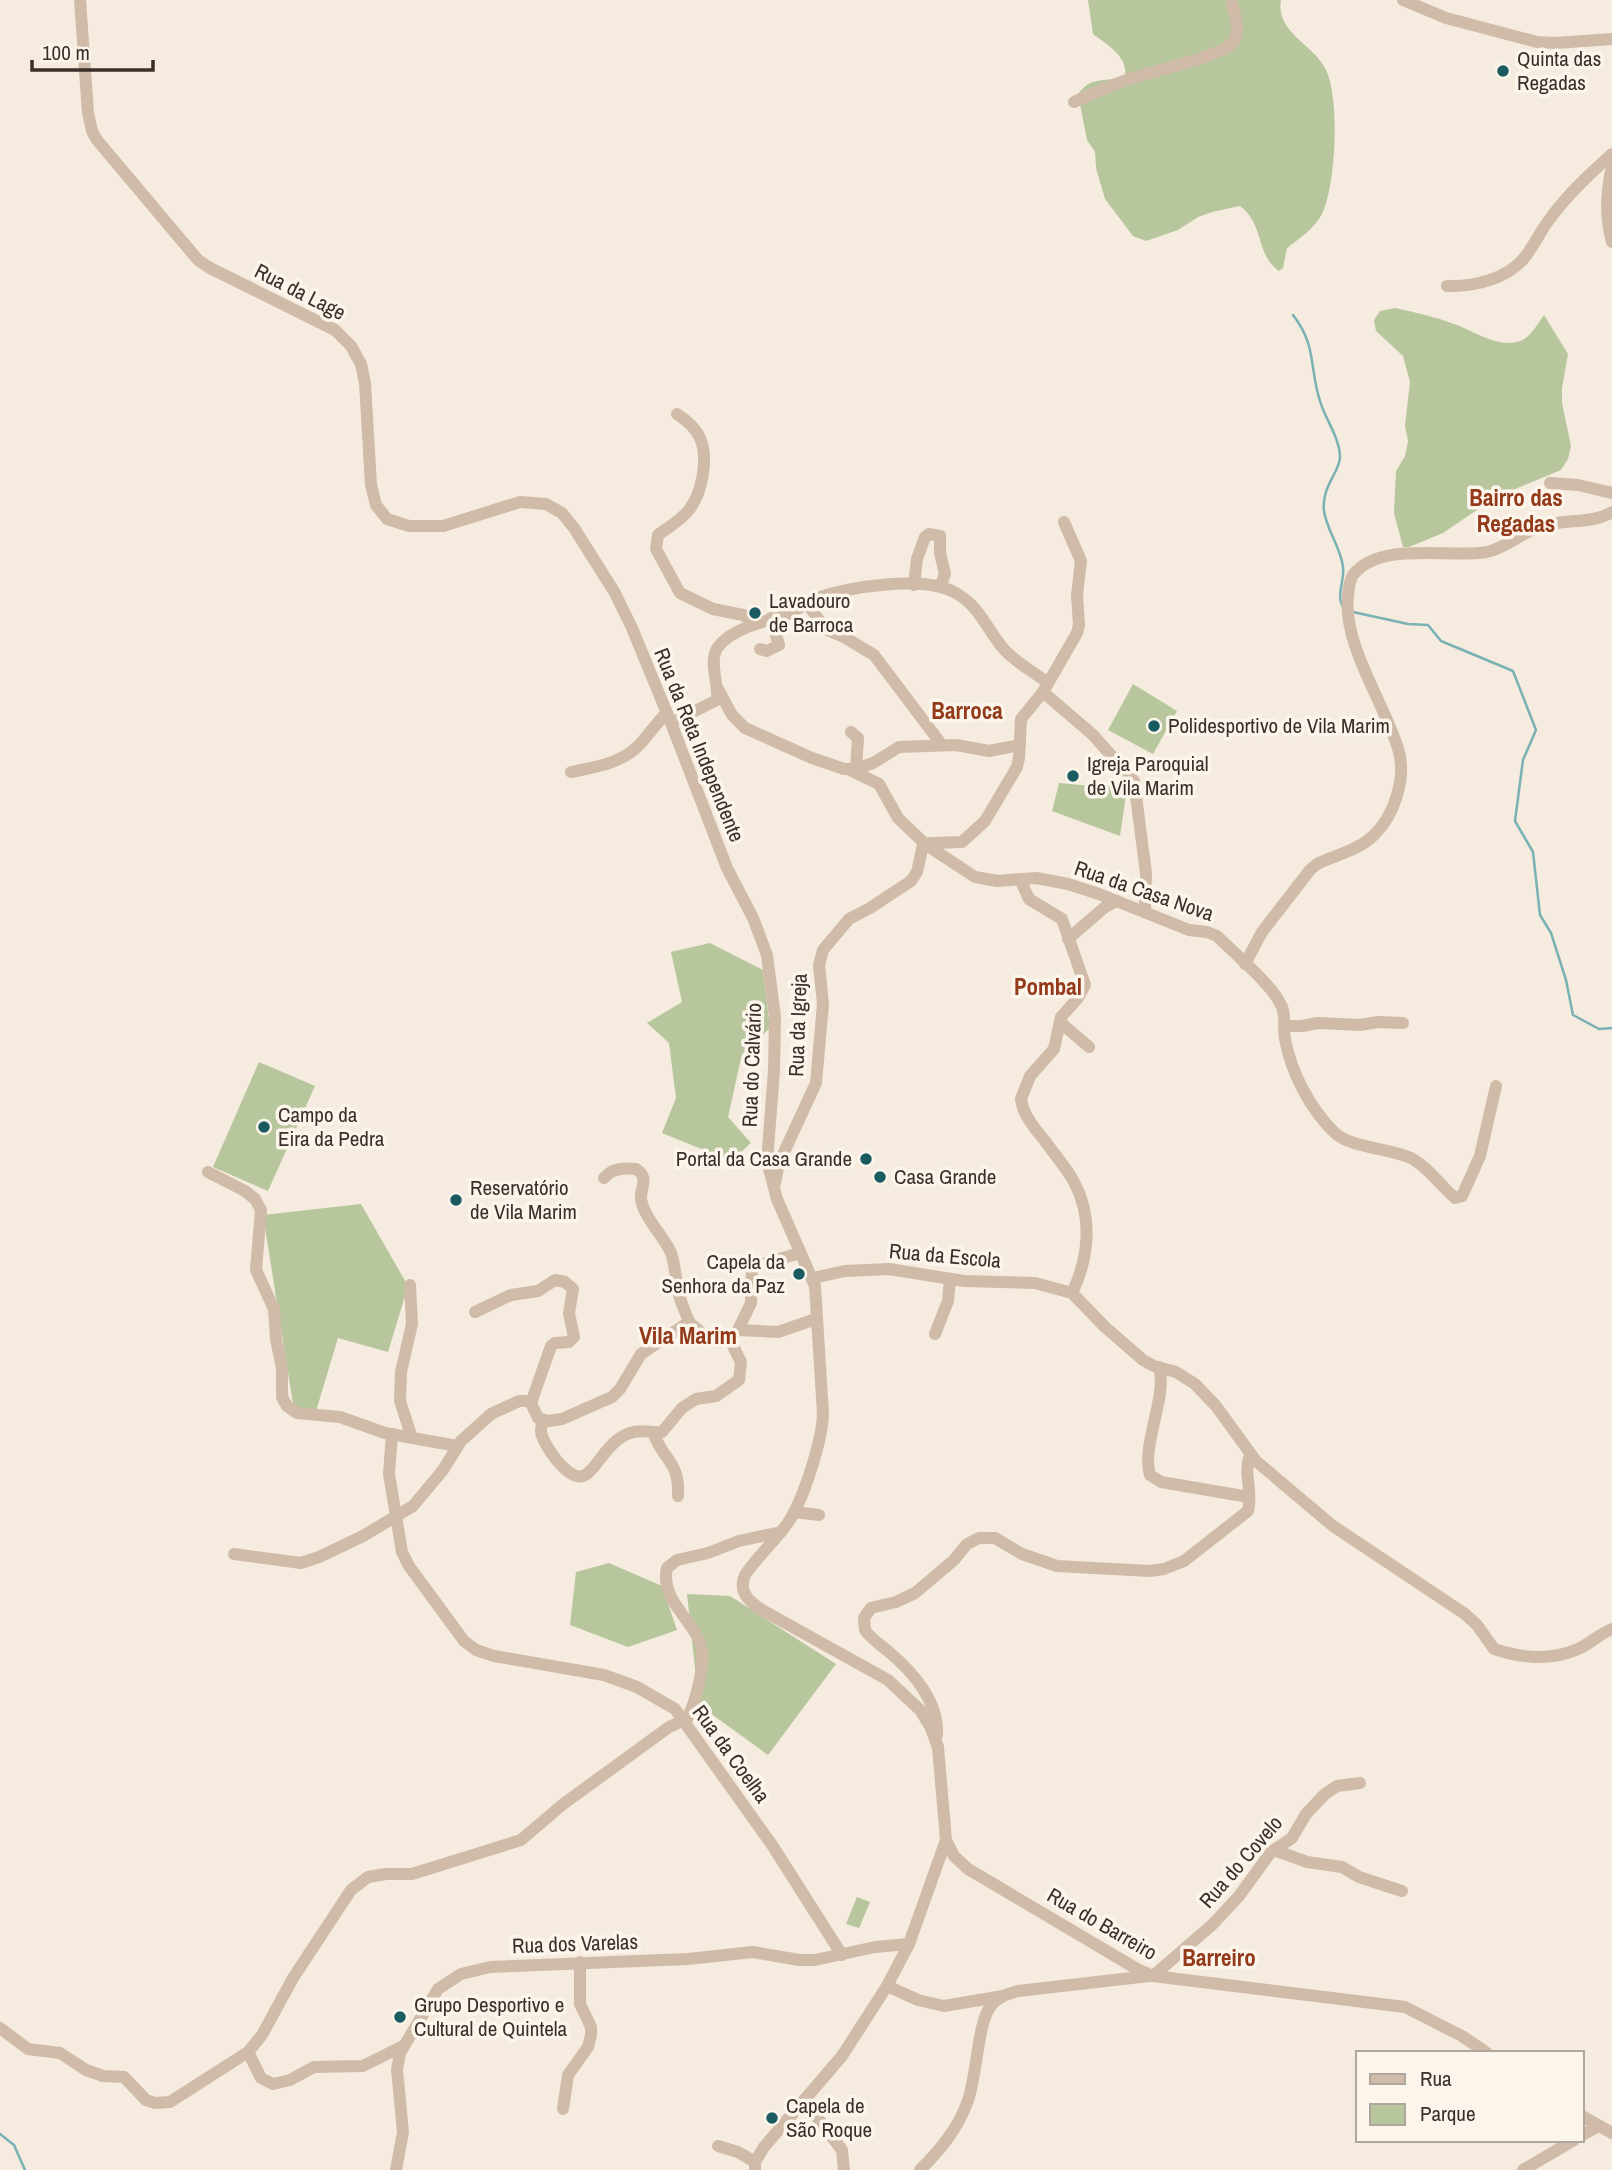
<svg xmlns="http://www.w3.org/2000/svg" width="1612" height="2170" viewBox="0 0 1612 2170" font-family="'Archivo Narrow',sans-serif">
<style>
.green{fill:#b7c69c}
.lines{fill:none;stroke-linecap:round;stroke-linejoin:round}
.stream{stroke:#7ab1b5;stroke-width:2.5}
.minor{stroke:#cfbba8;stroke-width:12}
.poi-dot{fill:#1a5b62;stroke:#fcf5ec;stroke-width:2.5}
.labels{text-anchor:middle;stroke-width:7;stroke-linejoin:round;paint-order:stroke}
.poi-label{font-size:21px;fill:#3b2f29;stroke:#fcf5ec;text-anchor:start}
.street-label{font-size:21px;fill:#3b2f29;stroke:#fcf5ec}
.neighbourhood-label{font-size:23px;font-weight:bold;fill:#933a1a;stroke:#fcf5ec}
.quarter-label{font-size:24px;font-weight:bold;fill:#933a1a;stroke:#fcf5ec}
</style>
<rect width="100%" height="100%" fill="#f5ebde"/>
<g class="green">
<path d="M 1088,0 L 1281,0 C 1275,33 1315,45 1326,70 C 1340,99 1336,185 1322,214 C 1314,229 1300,238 1287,248 L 1283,268 L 1279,271 C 1255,254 1265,225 1240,206 L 1212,212 L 1198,217 L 1178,230 L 1146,241 L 1133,236 L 1105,199 L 1096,168 L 1095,152 L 1087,140 L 1078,94 C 1094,73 1107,85 1125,75 C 1128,56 1106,44 1093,34 Z"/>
<path d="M 1395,308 C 1415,312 1435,317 1454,324 C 1474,331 1495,347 1517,342 C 1529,340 1537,325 1544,315 L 1568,354 L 1562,388 L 1562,403 L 1571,446 L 1568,459 L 1561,470 L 1496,497 L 1443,533 L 1409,547 L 1403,547 L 1394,513 L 1396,471 L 1405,456 L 1408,441 L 1405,426 L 1410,382 L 1403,356 L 1376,331 L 1374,320 L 1380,311 Z"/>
<path d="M 1133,684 L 1177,711 L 1153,754 L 1108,730 Z"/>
<path d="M 1059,783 L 1101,787 L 1102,784 L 1127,789 L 1120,836 L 1052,811 Z"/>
<path d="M 710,943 L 763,970 L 770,1028 L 742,1054 L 728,1117 L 751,1143 L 731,1161 L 662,1133 L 676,1098 L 669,1043 L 647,1023 L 682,1002 L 671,952 Z"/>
<path d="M 259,1062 L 315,1086 L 268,1191 L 213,1167 Z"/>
<path d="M 361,1204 L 408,1286 L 388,1352 L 338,1338 L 316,1411 L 294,1410 L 263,1215 Z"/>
<path d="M 609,1563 L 662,1586 L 677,1630 L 628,1647 L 570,1625 L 576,1572 Z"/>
<path d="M 687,1594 L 730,1596 L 836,1664 L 768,1755 L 699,1705 Z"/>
<path d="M 857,1897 L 870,1902 L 859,1928 L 846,1924 Z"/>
</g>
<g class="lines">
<g class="stream">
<path d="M 1293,315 C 1317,346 1309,367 1320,401 C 1325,419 1339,436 1340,456 C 1341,471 1321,486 1324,511 C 1327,531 1341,548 1343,567 C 1345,580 1335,597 1344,608"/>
<path d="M 1353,612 L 1408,624 L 1428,625 L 1441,641 L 1513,671 L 1536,730 L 1523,760 L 1515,821 L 1533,852 L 1540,915 L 1551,933 L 1566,980 L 1573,1015 L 1599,1029 L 1612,1028"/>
<path d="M 0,2134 L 14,2145 L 25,2170"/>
</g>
<g class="minor">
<path d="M 80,0 L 88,113 L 92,131 L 97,140 L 198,260 L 210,268 L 335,330 L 351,346 L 361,364 L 365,383 L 371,485 L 376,505 L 387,519 L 409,526 L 443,526 L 520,502 L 546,504 L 562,513 L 574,528 L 615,593 L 632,628 L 671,723 L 727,868 L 753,918 L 767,955 L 775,1017 L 774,1070 L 768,1149 L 769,1169 L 777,1199 L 815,1286 L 823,1414 C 822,1441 803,1502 787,1524 C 774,1542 757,1557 745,1575 C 738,1591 748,1601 762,1610 L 888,1680 L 920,1710 L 930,1726 L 938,1747 L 946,1840 L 954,1856 L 968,1869 L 1137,1969 L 1153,1976 L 1405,2007 L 1462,2036 L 1487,2053"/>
<path d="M 1403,0 L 1446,18 L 1537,42 L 1556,43 L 1612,39"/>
<path d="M 1074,102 C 1090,95 1107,87 1124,81 C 1145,72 1221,58 1233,42 C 1242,30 1234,13 1231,0"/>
<path d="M 1612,167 C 1606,192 1605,217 1612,242"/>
<path d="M 1447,286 C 1473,287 1508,279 1525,257 C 1535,244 1542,228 1552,216 C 1569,193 1591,173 1612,154"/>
<path d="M 677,414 C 686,420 696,428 700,438 C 709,459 702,494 688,511 C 679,522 668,527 658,535 L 656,549 L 680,593 L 713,609 L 743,615 L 755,623"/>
<path d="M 1550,483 L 1578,485 L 1612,493"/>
<path d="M 914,585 L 917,559 L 925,537 L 929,534 L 940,536 L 940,553 L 945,574 L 940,587"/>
<path d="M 807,603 L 825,629 L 844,637 L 874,655 L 942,745"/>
<path d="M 760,649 L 767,651 L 779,645 L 771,618"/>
<path d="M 718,689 L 732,715 L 745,728 L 812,758 L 844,769 L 856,769 L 873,763 L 899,747 L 956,745 L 989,751 L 1020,745"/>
<path d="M 1043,692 L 1092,734 L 1134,781 L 1146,873 L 1145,912"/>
<path d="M 671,723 L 717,700 C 719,684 708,661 718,647 C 731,629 764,621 784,616 C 797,612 805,602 817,598 C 850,587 922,575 954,592 C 979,605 985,626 1002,647 C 1013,661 1034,672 1048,683"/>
<path d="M 851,732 L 858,738 L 856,769"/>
<path d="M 850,770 L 879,784 L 898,818 L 925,844 L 975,877 L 997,881 L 1036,878 L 1068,884 L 1099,894 L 1189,930 L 1207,932 L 1217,936 C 1234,953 1274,986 1282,1007 C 1286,1017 1283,1028 1285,1039 C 1291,1072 1310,1109 1335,1133 C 1351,1148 1389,1148 1411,1158 C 1428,1167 1440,1185 1455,1198 L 1462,1196 L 1480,1156 L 1496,1086"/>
<path d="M 571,772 C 594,767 620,764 638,746 C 648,736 656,723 667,713"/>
<path d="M 1020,879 L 1029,899 L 1062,919 L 1085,985 L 1078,998 L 1061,1017 L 1054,1049 L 1030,1076 L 1021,1099 C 1023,1115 1035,1129 1045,1141 C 1054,1154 1066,1167 1074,1182 C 1093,1217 1089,1258 1072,1293"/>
<path d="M 1068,939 L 1105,907 L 1117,901"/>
<path d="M 1245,964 L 1262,932 L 1310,870 L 1317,864 C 1336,855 1359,850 1374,835 C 1394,816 1406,779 1399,752 C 1386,705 1342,645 1348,595 C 1349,588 1349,581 1353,575 C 1381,540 1448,559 1487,552 C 1506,548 1521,533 1539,527 C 1563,518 1591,525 1612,512"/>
<path d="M 1060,1022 L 1089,1047"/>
<path d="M 1284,1026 L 1302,1026 L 1318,1023 L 1360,1025 L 1378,1022 L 1403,1023"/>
<path d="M 208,1172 L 245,1191 L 255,1199 L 261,1210 L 256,1270 L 274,1309 L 276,1339 L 282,1368 L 282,1397 L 287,1406 L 297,1413 L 340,1417 L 385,1433 L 457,1446"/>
<path d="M 604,1178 C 612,1168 624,1168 636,1169 C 650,1178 640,1187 641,1199 C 644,1218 663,1235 671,1253 C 675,1264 675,1274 677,1285 C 678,1298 685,1310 689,1322"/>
<path d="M 775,1183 L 779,1163 L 816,1083 L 823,1004 L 819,965 L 823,950 L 849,919 L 870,908 L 911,881 L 917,872 L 923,845 L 930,843 L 962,842 L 985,821 L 1017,767 L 1019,758 L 1021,719 L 1043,692 L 1077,633 L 1079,625 L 1077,595 L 1081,561 L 1064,522"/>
<path d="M 813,1278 L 845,1271 L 889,1269 L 964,1281 L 1035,1283 L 1072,1293 L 1105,1327 L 1143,1360 L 1154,1366 L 1176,1372 L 1195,1384 L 1216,1406 L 1256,1461 L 1333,1526 L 1465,1614 L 1477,1625 L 1494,1649 C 1521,1658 1551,1661 1578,1649 C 1590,1644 1599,1634 1612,1629"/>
<path d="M 410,1285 L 412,1324 L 401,1372 L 400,1401 L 412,1438"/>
<path d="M 475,1312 L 511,1295 L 538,1291 L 555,1280 L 565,1282 L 573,1289 L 569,1313 L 574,1337 L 569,1342 L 555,1343 L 551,1346 L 531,1403"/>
<path d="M 689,1322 C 708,1338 718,1353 738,1330 L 778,1332 L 816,1319"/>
<path d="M 738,1330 L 751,1303 L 752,1267 L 800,1253"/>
<path d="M 935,1334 L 948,1301 L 950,1279"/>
<path d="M 1159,1367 C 1168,1396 1141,1444 1150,1475 L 1161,1482 L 1249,1497"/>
<path d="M 531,1403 L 538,1418 L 549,1421 L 562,1419 L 612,1397 L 620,1389 L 641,1354 L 689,1322"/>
<path d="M 542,1420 C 542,1424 541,1428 541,1431 C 542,1444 568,1481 583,1476 C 596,1472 606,1441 630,1433 C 641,1429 652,1433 662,1432 L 682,1408 L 696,1399 L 716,1396 L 739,1380 L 741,1362 L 730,1340"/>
<path d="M 653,1432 C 663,1461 680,1461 678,1496"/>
<path d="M 392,1434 L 389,1474 L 402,1552 L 409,1566 L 464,1641 L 476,1650 L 494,1656 L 604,1675 L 637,1687 L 675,1709 L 772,1845 L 842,1955"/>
<path d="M 794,1512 L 819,1515"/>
<path d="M 234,1554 L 301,1563 L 319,1557 L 363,1536 L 413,1506 L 443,1470 L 461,1441 L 491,1414 L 519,1401 L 526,1401 L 531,1403"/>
<path d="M 937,1735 C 939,1702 913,1672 889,1652 C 881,1645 871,1639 865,1630 L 864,1618 L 871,1608 L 896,1602 L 915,1593 L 954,1560 L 967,1544 L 979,1538 L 995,1538 L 1022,1554 L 1057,1566 L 1150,1571 L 1164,1569 L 1184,1561 L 1248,1511 C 1253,1492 1243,1473 1250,1455"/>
<path d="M 1274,1850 L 1307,1862 L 1342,1867 L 1359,1877 L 1402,1891"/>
<path d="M 1153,1976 L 1213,1924 L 1239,1896 L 1271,1852 L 1292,1838 L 1306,1814 L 1325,1794 L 1337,1786 L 1360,1783"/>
<path d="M 887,1986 L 918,2000 L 944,2006 L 1003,1996"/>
<path d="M 0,2028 L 28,2049 L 60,2053 L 86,2070 L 103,2076 L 124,2077 L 146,2100 L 155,2103 L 170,2102 L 248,2052 L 262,2035 L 293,1978 L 351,1890 L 368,1877 L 386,1874 L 412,1874 L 521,1840 L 562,1805 L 669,1727 L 687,1719 C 696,1701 708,1659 699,1640 C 688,1616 660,1597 667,1568 L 677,1560 L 708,1553 L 739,1541 L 781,1532"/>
<path d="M 248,2052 L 261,2078 L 273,2084 L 290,2080 L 314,2067 L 363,2066 L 403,2046"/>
<path d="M 804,2100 L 842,2150 L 844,2170"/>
<path d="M 563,2109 L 568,2075 L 588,2047 L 591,2035 L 591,2027 L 580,2004 L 580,1962"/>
<path d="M 1582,2116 L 1612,2133"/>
<path d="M 1582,2135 L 1599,2126"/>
<path d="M 718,2146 L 738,2152 L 755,2162"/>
<path d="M 396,2170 L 403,2132 L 397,2070 L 400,2053 L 438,1989 L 461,1974 L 490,1967 L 688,1959 L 753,1952 L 799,1960 L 815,1960 L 875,1947 L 909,1944"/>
<path d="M 755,2170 L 755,2162 L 764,2147 L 842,2056 L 887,1986 L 909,1944 L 946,1840"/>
<path d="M 920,2170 C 940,2150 957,2130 967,2103 C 977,2078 977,2026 990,2007 C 997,1997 1007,1994 1018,1991 L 1149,1976"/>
<path d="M 1523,2170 L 1574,2140"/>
</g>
</g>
<g class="poi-dot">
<circle cx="1503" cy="71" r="7"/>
<circle cx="755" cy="613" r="7"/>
<circle cx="1154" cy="726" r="7"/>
<circle cx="1073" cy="776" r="7"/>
<circle cx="264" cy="1127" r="7"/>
<circle cx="866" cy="1159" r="7"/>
<circle cx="880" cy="1177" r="7"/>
<circle cx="456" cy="1200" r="7"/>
<circle cx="799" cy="1274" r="7"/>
<circle cx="400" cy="2017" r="7"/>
<circle cx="772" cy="2118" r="7"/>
</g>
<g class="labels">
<g class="poi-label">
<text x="1517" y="66">Quinta das<tspan x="1517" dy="24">Regadas</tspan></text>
<text x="769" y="608">Lavadouro<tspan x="769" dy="24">de Barroca</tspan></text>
<text x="1168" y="733">Polidesportivo de Vila Marim</text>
<text x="1087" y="771">Igreja Paroquial<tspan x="1087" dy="24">de Vila Marim</tspan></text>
<text x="278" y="1122">Campo da<tspan x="278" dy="24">Eira da Pedra</tspan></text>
<text x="852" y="1166" text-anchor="end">Portal da Casa Grande</text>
<text x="894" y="1184">Casa Grande</text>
<text x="470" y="1195">Reservatório<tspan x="470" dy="24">de Vila Marim</tspan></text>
<text x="785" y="1269" text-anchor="end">Capela da<tspan x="785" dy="24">Senhora da Paz</tspan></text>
<text x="414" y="2012">Grupo Desportivo e<tspan x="414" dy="24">Cultural de Quintela</tspan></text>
<text x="786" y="2113">Capela de<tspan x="786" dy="24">São Roque</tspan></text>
</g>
<g class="street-label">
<text transform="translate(300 292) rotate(27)" y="7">Rua da Lage</text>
<text transform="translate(699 745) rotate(68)" y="7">Rua da Reta Independente</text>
<text transform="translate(1144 891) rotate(19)" y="7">Rua da Casa Nova</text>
<text transform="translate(798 1025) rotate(-88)" y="7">Rua da Igreja</text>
<text transform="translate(752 1065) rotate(-88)" y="7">Rua do Calvário</text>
<text transform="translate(945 1256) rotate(5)" y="7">Rua da Escola</text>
<text transform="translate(731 1754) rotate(54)" y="7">Rua da Coelha</text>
<text transform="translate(1241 1862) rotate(-49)" y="7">Rua do Covelo</text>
<text transform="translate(1102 1924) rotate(30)" y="7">Rua do Barreiro</text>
<text transform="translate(575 1944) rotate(-2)" y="7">Rua dos Varelas</text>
</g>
<g class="neighbourhood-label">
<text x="1516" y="506">Bairro das<tspan x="1516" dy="26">Regadas</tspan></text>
<text x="967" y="719">Barroca</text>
<text x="1048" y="995">Pombal</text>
<text x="1219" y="1966">Barreiro</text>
</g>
<g class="quarter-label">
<text x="688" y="1344">Vila Marim</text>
</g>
</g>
<rect x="1356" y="2051" width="228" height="91" fill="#fcf5ec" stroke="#afa69e" stroke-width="2"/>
<rect x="1370" y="2074" width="35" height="10" fill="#cfbba8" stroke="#afa69e" stroke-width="2"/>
<text x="1420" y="2086" font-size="21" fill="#3b2f29">Rua</text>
<rect x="1370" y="2104" width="35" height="21" fill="#b7c69c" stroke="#afa69e" stroke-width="2"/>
<text x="1420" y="2121" font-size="21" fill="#3b2f29">Parque</text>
<path d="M32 60v10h121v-10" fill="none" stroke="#3b2f29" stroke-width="3.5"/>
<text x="42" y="60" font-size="21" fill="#3b2f29" stroke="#fcf5ec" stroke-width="5" paint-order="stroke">100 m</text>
</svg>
